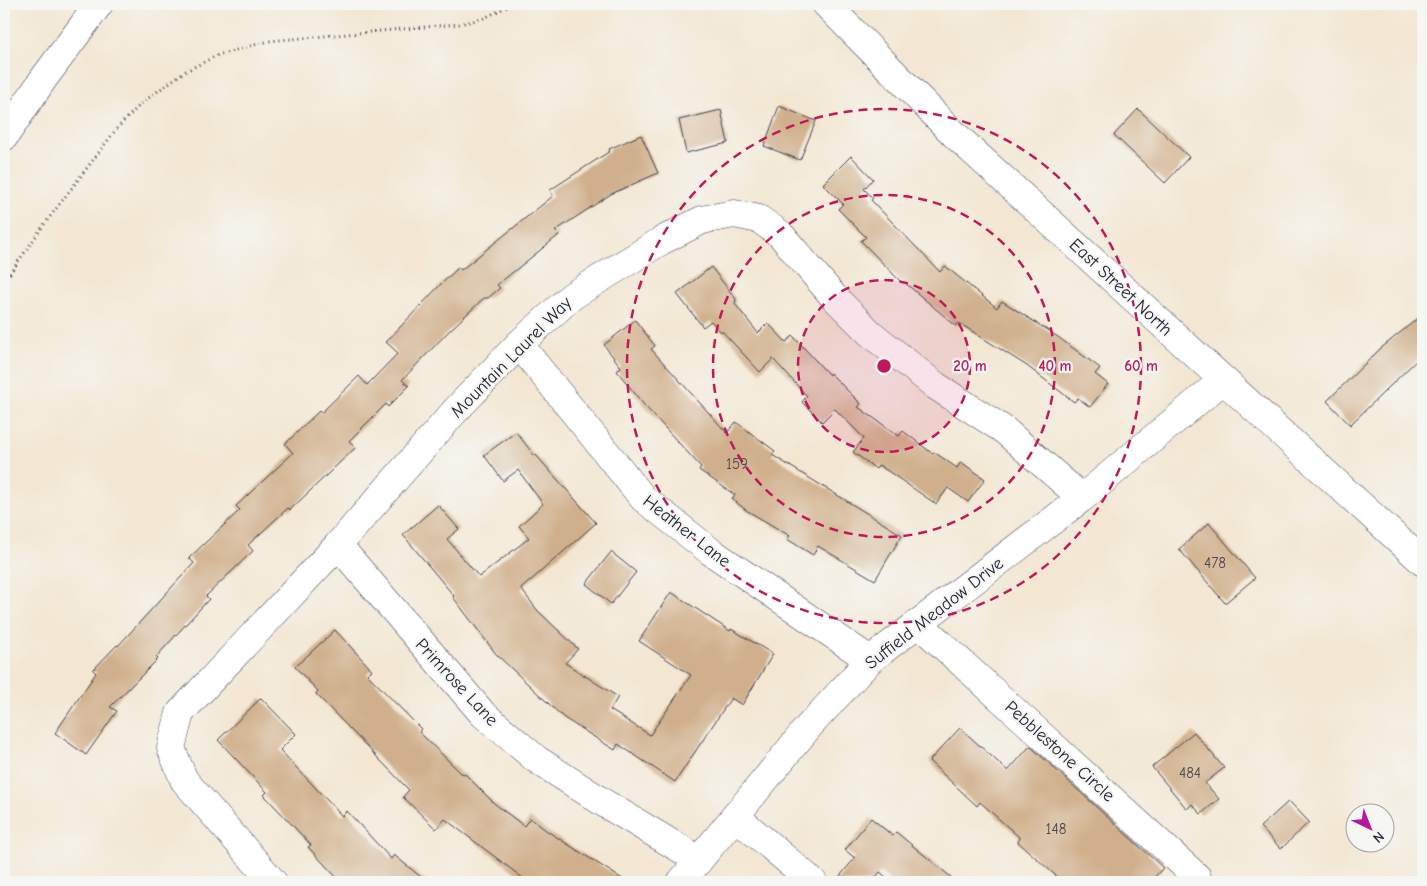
<svg xmlns="http://www.w3.org/2000/svg" width="1427" height="886" viewBox="0 0 1427 886" font-family="'Comic Neue',sans-serif">
<style>
.building{fill:#d0b08c}
.lines{fill:none;stroke-linecap:round;stroke-linejoin:round}
.street-casing{stroke:#414052;stroke-width:29}
.secondary-casing{stroke:#414052;stroke-width:29}
.primary-casing{stroke:#414052;stroke-width:29}
.path{stroke:#414052;stroke-width:3;stroke-dasharray:1 4;stroke-linecap:butt}
.street{stroke:#fff;stroke-width:28}
.secondary{stroke:#fff;stroke-width:28}
.primary{stroke:#fff;stroke-width:28}
.ring{fill:none;stroke:#c2185b;stroke-width:2.5;stroke-dasharray:9 6}
.labels{text-anchor:middle;stroke-width:4.5;stroke-linejoin:round;paint-order:stroke}
.number-label{font-size:15px;fill:#4e464f}
.street-label{font-size:18px;fill:#22223b;stroke:#f6f6f2}
.centre{fill:#c2185b;stroke:#f6f6f2;stroke-width:2.5}
.ring-label{font-size:15px;text-anchor:middle;font-weight:bold;fill:#c2185b;stroke:#f6f6f2;stroke-width:4.5;stroke-linejoin:round;paint-order:stroke}
</style>
<rect width="100%" height="100%" fill="#f6f6f2"/>
<filter id="ink" filterUnits="userSpaceOnUse"><feTurbulence type="fractalNoise" baseFrequency=".02" numOctaves="2"/><feDisplacementMap in="SourceGraphic" scale="10" xChannelSelector="R" yChannelSelector="G"/><feConvolveMatrix kernelMatrix="1 2 1 2 8 2 1 2 1" color-interpolation-filters="sRGB"/></filter>
<filter id="wash" filterUnits="userSpaceOnUse"><feTurbulence type="fractalNoise" baseFrequency=".0096" numOctaves="4" result="noise"/><feDisplacementMap in="SourceGraphic" scale="20" xChannelSelector="R" yChannelSelector="G"/><feGaussianBlur stdDeviation="1.12" result="paint"/><feColorMatrix in="noise" values="0 0 0 0 0 0 0 0 0 0 0 0 0 0 0 0 0 1.4 0 .05"/><feComposite in="paint" operator="in"/></filter>
<g filter="url(#wash)">
<rect width="100%" height="100%" fill="#f3e7d3"/>
<g id="blocks">
<g class="building">
<path d="M 779,106 L 816,121 L 800,160 L 764,146 Z"/>
<path d="M 1138,109 L 1189,157 L 1165,183 L 1114,135 Z"/>
<path d="M 721,110 L 728,143 L 686,153 L 679,120 Z"/>
<path d="M 641,135 L 658,173 L 611,194 L 555,231 L 559,235 L 497,285 L 500,288 L 488,298 L 484,298 L 449,331 L 402,380 L 409,386 L 388,407 L 386,404 L 349,441 L 355,448 L 290,510 L 288,508 L 248,545 L 253,551 L 206,596 L 209,599 L 156,657 L 158,659 L 110,707 L 117,711 L 86,755 L 55,733 L 96,673 L 93,670 L 117,645 L 118,646 L 194,563 L 189,558 L 240,510 L 236,506 L 293,453 L 285,444 L 319,411 L 321,413 L 359,376 L 367,385 L 398,353 L 386,342 L 440,285 L 459,267 L 461,270 L 553,196 L 550,190 L 610,151 L 609,149 Z"/>
<path d="M 851,156 L 873,179 L 864,189 L 873,198 L 871,200 L 940,272 L 945,266 L 997,308 L 1002,301 L 1058,337 L 1100,368 L 1095,374 L 1108,384 L 1090,407 L 1078,398 L 1074,402 L 1027,366 L 959,323 L 956,326 L 904,282 L 902,283 L 861,241 L 866,237 L 838,209 L 843,204 L 823,184 Z"/>
<path d="M 711,267 L 736,299 L 735,304 L 758,333 L 768,323 L 786,342 L 793,336 L 829,375 L 830,373 L 861,404 L 858,407 L 899,436 L 903,431 L 933,454 L 934,452 L 957,468 L 961,462 L 985,479 L 968,502 L 948,488 L 936,504 L 879,465 L 876,469 L 853,452 L 864,438 L 835,409 L 822,422 L 802,402 L 807,396 L 773,359 L 760,372 L 722,331 L 721,332 L 711,321 L 703,327 L 677,294 Z"/>
<path d="M 1423,314 L 1423,354 L 1350,425 L 1327,401 L 1380,349 Z"/>
<path d="M 635,320 L 655,346 L 651,349 L 727,433 L 736,422 L 775,451 L 772,455 L 902,535 L 875,580 L 818,546 L 813,555 L 787,539 L 790,536 L 746,510 L 732,499 L 735,495 L 699,470 L 701,467 L 644,405 L 617,371 L 621,367 L 604,345 Z"/>
<path d="M 516,432 L 534,455 L 535,454 L 596,523 L 521,589 L 538,611 L 578,649 L 565,663 L 618,697 L 610,710 L 650,735 L 691,675 L 639,641 L 671,592 L 730,631 L 731,629 L 773,654 L 742,705 L 731,698 L 675,782 L 618,744 L 615,750 L 564,718 L 496,654 L 453,597 L 454,596 L 403,535 L 438,505 L 459,529 L 447,539 L 479,577 L 529,538 L 519,526 L 543,504 L 518,470 L 503,481 L 484,455 Z"/>
<path d="M 1209,523 L 1255,578 L 1225,603 L 1179,549 Z"/>
<path d="M 611,552 L 636,572 L 611,604 L 586,584 Z"/>
<path d="M 335,630 L 372,670 L 367,674 L 421,729 L 419,732 L 461,773 L 465,774 L 495,804 L 524,826 L 530,818 L 547,831 L 627,882 L 528,882 L 445,819 L 436,829 L 403,797 L 409,790 L 316,694 L 318,691 L 295,667 Z"/>
<path d="M 261,698 L 296,734 L 280,750 L 342,816 L 347,811 L 391,859 L 394,855 L 427,882 L 341,882 L 308,847 L 311,845 L 264,795 L 267,792 L 218,740 Z"/>
<path d="M 960,728 L 1008,771 L 1030,746 L 1163,868 L 1150,882 L 1063,882 L 1018,842 L 1019,837 L 980,802 L 977,806 L 929,761 Z"/>
<path d="M 1194,732 L 1224,768 L 1205,783 L 1219,799 L 1201,814 L 1192,804 L 1187,809 L 1152,767 Z"/>
<path d="M 1289,801 L 1309,822 L 1281,849 L 1260,827 Z"/>
<path d="M 871,818 L 893,836 L 896,832 L 957,882 L 892,882 L 880,872 L 872,882 L 835,882 L 855,858 L 845,850 Z"/>
</g>
</g>
</g>
<g filter="url(#ink)">
<use href="#blocks" fill-opacity="0" stroke="#414052" stroke-width="1"/>
<g class="lines">
<g class="street-casing">
<g id="street">
<path d="M 519,344 L 643,498 L 710,551 L 870,660"/>
<path d="M 338,545 L 483,714 L 536,759 L 604,803 L 699,860"/>
<path d="M 918,623 L 1197,877 L 1197,882"/>
<path d="M 735,816 L 813,882"/>
<path d="M 273,882 L 184,780 L 171,748 L 180,713 L 338,545 L 455,411 L 519,344 L 572,296 L 661,241 L 702,220 L 734,214 L 759,219 L 780,234 L 834,297 L 870,333 L 936,386 L 1004,430 L 1082,498"/>
<path d="M 681,882 L 810,725 L 870,660 L 1082,498 L 1223,380"/>
</g>
</g>
<g class="secondary-casing">
<path id="secondary" d="M 826,4 L 955,135 L 1423,562"/>
</g>
<g class="primary-casing">
<path id="primary" d="M 4,137 L 44,78 L 99,4"/>
</g>
<path class="path" d="M 4,282 L 43,226 L 118,127 L 143,102 L 184,72 L 218,55 L 269,41 L 459,24 L 482,19 L 513,4"/>
<use href="#street" class="street"/>
<use href="#secondary" class="secondary"/>
<use href="#primary" class="primary"/>
</g>
</g>
<circle cx="884" cy="366" r="86" fill="#c2185b" fill-opacity=".12"/>
<g class="ring">
<circle cx="884" cy="366" r="86"/>
<circle cx="884" cy="366" r="171"/>
<circle cx="884" cy="366" r="257"/>
</g>
<g class="labels">
<g class="number-label">
<text x="737" y="469">159</text>
<text x="1215" y="568">478</text>
<text x="1190" y="778">484</text>
<text x="1056" y="834">148</text>
</g>
<g class="street-label">
<text transform="translate(1121 287) rotate(43)" y="6">East Street North</text>
<text transform="translate(511 357) rotate(-45)" y="6">Mountain Laurel Way</text>
<text transform="translate(687 531) rotate(38)" y="6">Heather Lane</text>
<text transform="translate(934 613) rotate(-38)" y="6">Suffield Meadow Drive</text>
<text transform="translate(457 682) rotate(47)" y="6">Primrose Lane</text>
<text transform="translate(1060 751) rotate(42)" y="6">Pebblestone Circle</text>
</g>
</g>
<circle cx="884" cy="366" r="8" class="centre"/>
<g class="ring-label">
<text x="970" y="371">20 m</text>
<text x="1055" y="371">40 m</text>
<text x="1141" y="371">60 m</text>
</g>
<rect width="1427" height="886" fill="none" stroke="#f6f6f2" stroke-width="20"/>
<g transform="translate(1370 828) rotate(137)"><circle r="24" fill="#f6f6f2" stroke="#a1a1a9"/>
<path d="M0-4L9 19L0 12L-9 19Z" fill="#b5179e"/>
<text y="-8" font-size="14" font-weight="bold" text-anchor="middle" fill="#22223b">N</text>
</g>
</svg>
